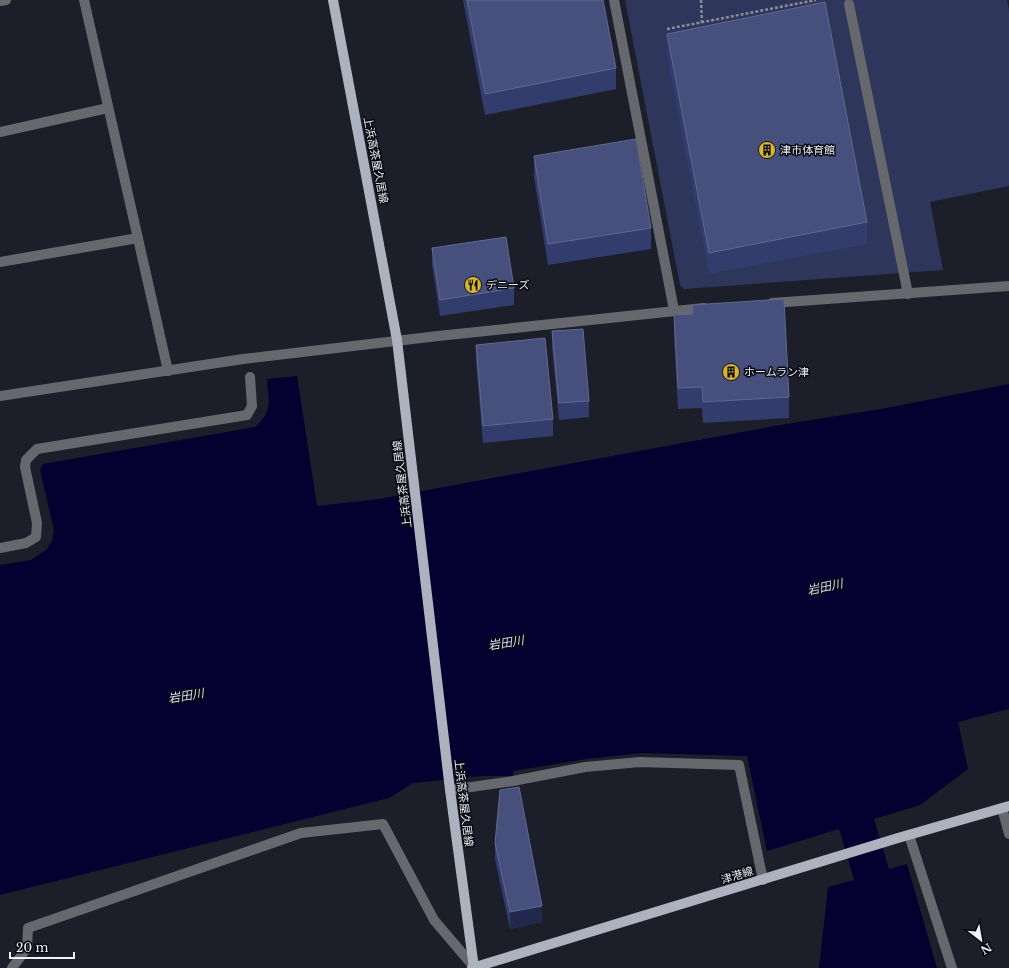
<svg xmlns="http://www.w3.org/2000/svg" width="1009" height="968" viewBox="0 0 1009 968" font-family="'Libre Baskerville','Noto Sans JP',serif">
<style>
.green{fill:#2e365b}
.water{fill:#040030}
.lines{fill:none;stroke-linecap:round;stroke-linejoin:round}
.path{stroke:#8a8c96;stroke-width:2.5;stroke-dasharray:3 2;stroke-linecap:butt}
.minor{stroke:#66686e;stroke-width:10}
.major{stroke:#aeb2be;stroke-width:10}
.wall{fill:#323c6d}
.shaded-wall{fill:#21284c}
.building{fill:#474f7c;stroke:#616990}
.labels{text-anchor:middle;stroke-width:3;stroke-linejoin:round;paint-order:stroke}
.poi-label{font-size:11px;fill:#f0f2fa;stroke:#08090e;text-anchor:start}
.street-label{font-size:11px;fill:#f0f2fa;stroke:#08090e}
.water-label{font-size:12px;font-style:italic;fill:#d1dbfe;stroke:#08090e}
</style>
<rect width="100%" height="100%" fill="#1c1f2a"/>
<path class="green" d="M 625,0 L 1007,0 L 1009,10 L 1009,186 L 930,202 L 943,270 L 684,289 L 680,285 Z"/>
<path class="water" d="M 297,376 L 317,506 L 379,499 L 780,425 L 881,409 L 1009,384 L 1009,709 L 958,722 L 968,769 L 920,805 L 874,819 L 889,869 L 907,864 L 937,968 L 819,968 L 828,887 L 854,880 L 839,829 L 767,851 L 747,756 L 642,753 L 586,759 L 513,771 L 513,776 L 482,776 L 413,783 L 389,798 L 0,895 L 0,565 L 31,560 L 47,549 L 52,541 L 54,530 L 40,470 L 43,464 L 255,427 C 274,410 268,402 267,379 Z"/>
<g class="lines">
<g class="path">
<path d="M 701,0 L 702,23"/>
<path d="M 667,29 L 816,0"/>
</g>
<g class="minor">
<path d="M 84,0 L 168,371"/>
<path d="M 614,0 L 674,310"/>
<path d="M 0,1 L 6,0"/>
<path d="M 849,4 L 908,294"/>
<path d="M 0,132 L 108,108"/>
<path d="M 0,262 L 138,238"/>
<path d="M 772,303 L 1009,286"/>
<path d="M 0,396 L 243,359 L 438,336 L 704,308"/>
<path d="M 0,548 L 26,543 L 36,537 L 37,523 L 25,467 L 26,460 L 37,449 L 247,415 L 252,406 L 250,377"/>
<path d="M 450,790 L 513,781 L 585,767 L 640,762 L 739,765 L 763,880"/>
<path d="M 1002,808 L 1009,834"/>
<path d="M 909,835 L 952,968"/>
<path d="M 12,968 L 27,948 L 28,928 L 301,833 L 383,824 L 434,920 L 474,967"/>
</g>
<g class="major">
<path d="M 333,0 L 397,340 L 450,790 L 474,968"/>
<path d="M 472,968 L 898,838 L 1009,806"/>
</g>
</g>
<g class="wall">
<path d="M 463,0 L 603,0 L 616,68 L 616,89 L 485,115 Z"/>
<path d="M 667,34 L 867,222 L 867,244 L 709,274 L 667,56 Z"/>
<path d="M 534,156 L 651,228 L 651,249 L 548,265 L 534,177 Z"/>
<path d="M 432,248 L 514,288 L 514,305 L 440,316 L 432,265 Z"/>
<path d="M 692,305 L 789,397 L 789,418 L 703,423 L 702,408 L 678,409 L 674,336 L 674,315 L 692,314 Z"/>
<path d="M 552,331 L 589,401 L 589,417 L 559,420 L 552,348 Z"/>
<path d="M 476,345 L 553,419 L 553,436 L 483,443 L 476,361 Z"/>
<path d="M 495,843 L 542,922 L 510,929 L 495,859 Z"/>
</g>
<path class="shaded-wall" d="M 542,906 L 542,922 L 510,929 L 510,912 Z"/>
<g class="building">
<path d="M 467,0 L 603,0 L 616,68 L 485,94 Z"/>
<path d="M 825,2 L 867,222 L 709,253 L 667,34 Z"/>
<path d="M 636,139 L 651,228 L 548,244 L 534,156 Z"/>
<path d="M 506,237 L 514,288 L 440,300 L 432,248 Z"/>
<path d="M 784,299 L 789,397 L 703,402 L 702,387 L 678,388 L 674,315 L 693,314 L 692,305 Z"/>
<path d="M 583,329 L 589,401 L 559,403 L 552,331 Z"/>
<path d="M 545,338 L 553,419 L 483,426 L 476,345 Z"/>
<path d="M 519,787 L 542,906 L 510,912 L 495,843 L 500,790 Z"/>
</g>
<defs>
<g id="building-disc" transform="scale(0.9)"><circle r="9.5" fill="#d8b434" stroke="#08090e"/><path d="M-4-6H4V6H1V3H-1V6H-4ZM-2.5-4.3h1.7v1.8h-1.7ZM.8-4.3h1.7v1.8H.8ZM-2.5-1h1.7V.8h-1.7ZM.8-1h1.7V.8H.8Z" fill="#111"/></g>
<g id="restaurant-disc" transform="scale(0.9)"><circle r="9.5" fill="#d8b434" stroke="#08090e"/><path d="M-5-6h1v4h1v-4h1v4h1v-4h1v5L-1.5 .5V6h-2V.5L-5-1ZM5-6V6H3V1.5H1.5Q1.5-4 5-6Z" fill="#111"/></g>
</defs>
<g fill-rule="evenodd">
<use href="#building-disc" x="767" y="150"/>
<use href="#restaurant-disc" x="473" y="285"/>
<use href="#building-disc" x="731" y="372"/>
</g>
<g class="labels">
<g class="poi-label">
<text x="780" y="154">津市体育館</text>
<text x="486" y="289">デニーズ</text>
<text x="744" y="376">ホームラン津</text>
</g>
<g class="street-label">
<text transform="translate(376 160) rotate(79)" y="4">上浜高茶屋久居線</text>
<text transform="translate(402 484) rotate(-97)" y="4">上浜高茶屋久居線</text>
<text transform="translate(464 803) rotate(83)" y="4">上浜高茶屋久居線</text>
<text transform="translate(737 875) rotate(-17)" y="4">津港線</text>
</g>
<g class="water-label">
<text transform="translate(825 587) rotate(-12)" y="4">岩田川</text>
<text transform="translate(506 643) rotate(-9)" y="4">岩田川</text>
<text transform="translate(186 696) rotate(-9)" y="4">岩田川</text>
</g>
</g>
<g transform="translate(981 940) rotate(149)" stroke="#08090e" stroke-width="3" paint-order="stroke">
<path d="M0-3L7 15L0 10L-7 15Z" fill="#f0f2fa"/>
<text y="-6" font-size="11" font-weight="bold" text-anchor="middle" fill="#f0f2fa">N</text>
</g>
<path d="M10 952v6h64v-6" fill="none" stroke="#f0f2fa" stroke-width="2"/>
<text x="16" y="952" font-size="12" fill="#f0f2fa" stroke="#08090e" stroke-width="3" paint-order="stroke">20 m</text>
</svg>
